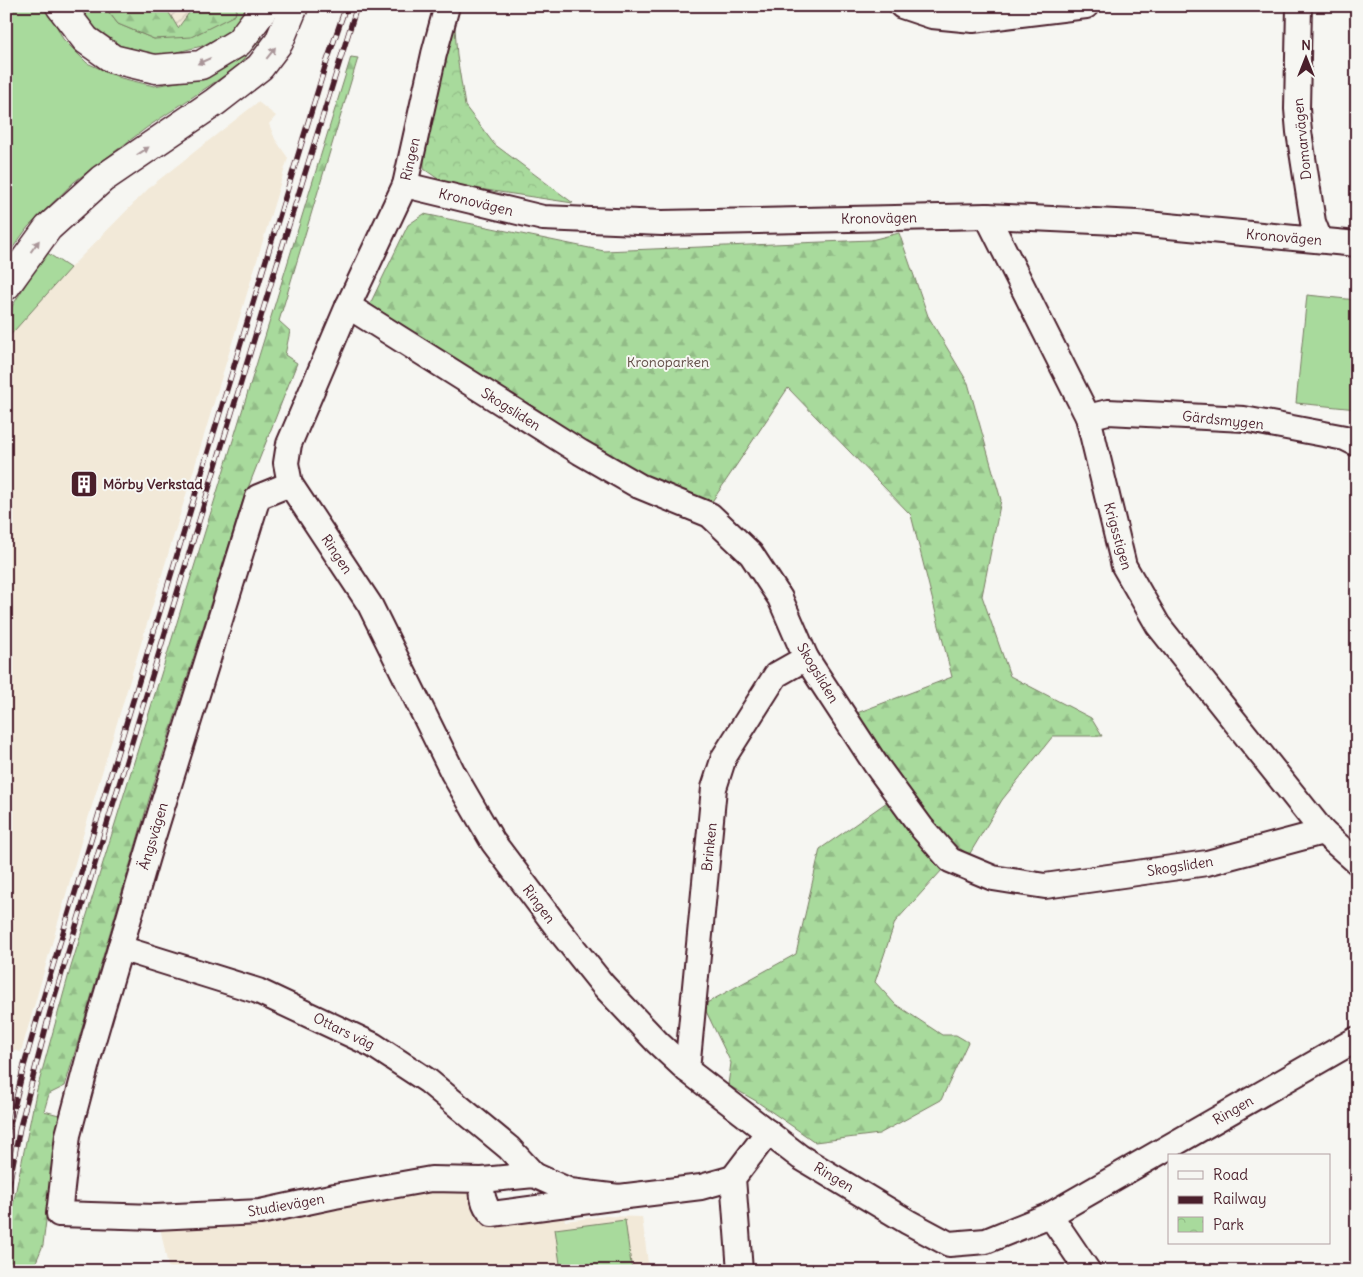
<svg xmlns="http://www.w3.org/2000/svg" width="1363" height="1277" viewBox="0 0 1363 1277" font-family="Delius,sans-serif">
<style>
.built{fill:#f2e9d8}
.industrial{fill:url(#industrial-furrows)}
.grass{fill:#a8da9c;stroke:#797c64}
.forest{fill:url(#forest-firs);stroke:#797c64}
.park{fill:url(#park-crowns);stroke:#797c64}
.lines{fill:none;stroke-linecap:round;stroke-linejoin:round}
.minor-casing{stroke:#4a1f2b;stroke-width:28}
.highway-casing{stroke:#4a1f2b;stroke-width:31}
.minor{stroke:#f6f6f2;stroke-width:24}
.highway{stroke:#f6f6f2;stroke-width:28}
.rail-casing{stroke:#4a1f2b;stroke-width:5.5}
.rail{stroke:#f6f6f2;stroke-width:4;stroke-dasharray:11;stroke-linecap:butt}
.oneway{fill:#a99598}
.labels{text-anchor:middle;stroke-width:4;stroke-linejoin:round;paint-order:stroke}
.street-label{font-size:14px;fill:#4a1f2b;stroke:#f6f6f2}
.park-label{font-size:14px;fill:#624e47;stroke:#f6f6f2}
.poi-label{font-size:14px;font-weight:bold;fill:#4a1f2b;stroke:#f6f6f2;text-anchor:start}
</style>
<defs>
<pattern id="industrial-furrows" width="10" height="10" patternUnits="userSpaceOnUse" patternTransform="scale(1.25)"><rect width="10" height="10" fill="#f2e9d8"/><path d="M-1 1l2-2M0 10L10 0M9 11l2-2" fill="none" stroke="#d1c7ba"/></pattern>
<pattern id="forest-firs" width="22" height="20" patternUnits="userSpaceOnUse" patternTransform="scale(1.25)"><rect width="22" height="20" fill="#a8da9c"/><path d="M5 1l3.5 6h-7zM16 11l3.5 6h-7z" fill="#92bb87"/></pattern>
<pattern id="park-crowns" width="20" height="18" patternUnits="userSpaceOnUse" patternTransform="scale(1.25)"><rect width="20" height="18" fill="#a8da9c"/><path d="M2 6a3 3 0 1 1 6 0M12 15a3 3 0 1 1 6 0" fill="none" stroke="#92bb87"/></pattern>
</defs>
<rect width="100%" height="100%" fill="#f6f6f2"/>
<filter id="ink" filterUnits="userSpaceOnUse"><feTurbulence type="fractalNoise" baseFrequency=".02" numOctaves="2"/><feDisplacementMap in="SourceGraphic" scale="10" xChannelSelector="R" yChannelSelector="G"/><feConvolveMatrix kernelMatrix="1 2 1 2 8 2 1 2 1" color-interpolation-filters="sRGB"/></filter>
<g filter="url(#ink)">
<g class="built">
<path d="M 258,102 L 276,116 L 269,124 L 275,139 L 288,158 L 81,842 L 21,1052 L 6,1048 L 6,340 L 70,268 L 151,186 Z"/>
<path d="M 472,1185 L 481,1221 L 488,1224 L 563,1213 L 565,1221 L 606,1216 L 642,1217 L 649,1271 L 169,1271 L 159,1222 L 419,1186 Z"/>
</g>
<path class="industrial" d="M 165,6 L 194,6 L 178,28 Z"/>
<g class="grass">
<path d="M 6,6 L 47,6 L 63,39 L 87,63 L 121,78 L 154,86 L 190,80 L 229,61 L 263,37 L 236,68 L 149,126 L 74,182 L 28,227 L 6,257 Z"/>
<path d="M 78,6 L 104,6 L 118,24 L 154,39 L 235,15 L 237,6 L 248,6 L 231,31 L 202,46 L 161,56 L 124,48 L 93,26 Z"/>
<path d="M 46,252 L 70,268 L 6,340 L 6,316 Z"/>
<path d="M 1307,295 L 1357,300 L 1357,409 L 1296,403 Z"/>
<path d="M 625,1220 L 632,1271 L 561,1271 L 555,1229 Z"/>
</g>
<g class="forest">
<path d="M 104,6 L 165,6 L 178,28 L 194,6 L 237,6 L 235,15 L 191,37 L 154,39 L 118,24 Z"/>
<path d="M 351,57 L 358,58 L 279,321 L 290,331 L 285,355 L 297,363 L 241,506 L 150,796 L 65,1086 L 49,1094 L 44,1111 L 59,1115 L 43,1245 L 36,1262 L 29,1271 L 6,1271 L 6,1246 L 10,1219 L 36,1093 L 70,970 Z"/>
<path d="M 424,214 L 604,251 L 871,240 L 899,233 L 928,316 L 968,383 L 1001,500 L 982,596 L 1010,676 L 1091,718 L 1102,736 L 1053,736 L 1002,800 L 969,855 L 947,839 L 926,818 L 849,716 L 952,677 L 911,515 L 788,388 L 707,509 L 634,476 L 370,304 L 408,225 Z"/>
<path d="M 887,802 L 943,869 L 895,922 L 875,982 L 895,1004 L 942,1035 L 956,1035 L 968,1042 L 941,1100 L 879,1134 L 815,1142 L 756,1101 L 728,1085 L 731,1063 L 703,1005 L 796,954 L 820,849 Z"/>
</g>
<path class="park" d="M 454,13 L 457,56 L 465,106 L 494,144 L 573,203 L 459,186 L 441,181 L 424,169 L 424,138 Z"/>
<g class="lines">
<g class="minor-casing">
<g id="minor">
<path d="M 447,6 L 434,54 L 405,185 L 348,306 L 289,444 L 286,463 L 290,484 L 370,605 L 453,773 L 493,842 L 559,930 L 603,985 L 658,1043 L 687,1070 L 800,1157 L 908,1222 L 949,1244 L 986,1241 L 1050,1215 L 1357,1039"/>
<path d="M 902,6 L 932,16 L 973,20 L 1086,6"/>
<path d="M 1299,6 L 1297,109 L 1299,132 L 1313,222 L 1320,240"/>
<path d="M 405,185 L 543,218 L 662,223 L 987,216 L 1137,223 L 1357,244"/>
<path d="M 987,216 L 1088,417 L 1124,566 L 1158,625 L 1323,832 L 1357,862"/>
<path d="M 348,306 L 580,452 L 639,486 L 710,515 L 751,554 L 780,598 L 806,658 L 819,678 L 876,765 L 922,828 L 950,860 L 993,878 L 1045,886 L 1207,863 L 1323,832"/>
<path d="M 1088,417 L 1108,412 L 1244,419 L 1345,438 L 1357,444"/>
<path d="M 290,484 L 258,497 L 151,843 L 94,1037 L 68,1135 L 59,1214 L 155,1217 L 260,1212 L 335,1196 L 431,1179 L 482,1180"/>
<path d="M 120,948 L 258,991 L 373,1045 L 428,1081 L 509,1148 L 534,1175"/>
<path d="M 687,1070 L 714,788 L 724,757 L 776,675 L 806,658"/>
<path d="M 619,1197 L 492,1214 C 482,1204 482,1193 482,1180 L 534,1175 L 570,1191 L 619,1197 L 701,1187 L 733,1178"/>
<path d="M 1050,1215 L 1088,1271"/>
<path d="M 740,1271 L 733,1178 L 768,1132"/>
</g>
</g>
<g class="highway-casing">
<g id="highway">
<path d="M 60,6 L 86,40 L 113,59 L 155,69 L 201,65 L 239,42 L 261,13 L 264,6"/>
<path d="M 6,286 L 48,228 L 102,179 L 215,102 L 260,67 L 279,42 L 294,6"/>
</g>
</g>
<use href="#minor" class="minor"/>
<use href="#highway" class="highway"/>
<g class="rail-casing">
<g id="rail">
<path d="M 6,1140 L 24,1066 L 40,1009 L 272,240 L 325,67 L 346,6"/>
<path d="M 6,1200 L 20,1127 L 50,1012 L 283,244 L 357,6"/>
</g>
</g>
<use href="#rail" class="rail"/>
</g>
<defs><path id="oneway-solid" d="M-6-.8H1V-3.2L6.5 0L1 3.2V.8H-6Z" transform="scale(1.25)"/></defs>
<g class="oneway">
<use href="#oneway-solid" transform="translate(271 53) rotate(-52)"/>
<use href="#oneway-solid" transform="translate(204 61) rotate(156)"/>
<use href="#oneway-solid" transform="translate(143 151) rotate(-34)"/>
<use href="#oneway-solid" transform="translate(35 246) rotate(-54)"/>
</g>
</g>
<defs>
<g id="building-square" transform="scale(1.4375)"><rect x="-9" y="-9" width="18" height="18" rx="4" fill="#4a1f2b" stroke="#f6f6f2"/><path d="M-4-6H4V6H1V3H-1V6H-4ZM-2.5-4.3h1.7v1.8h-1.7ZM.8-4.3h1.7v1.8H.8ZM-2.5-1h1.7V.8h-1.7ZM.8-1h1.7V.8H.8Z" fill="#fff"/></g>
</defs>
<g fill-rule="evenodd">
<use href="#building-square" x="84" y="484"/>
</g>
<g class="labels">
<g class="street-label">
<text transform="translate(1302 139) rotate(-96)" y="5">Domarvägen</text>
<text transform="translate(410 159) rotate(-77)" y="5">Ringen</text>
<text transform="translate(476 202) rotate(14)" y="5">Kronovägen</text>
<text transform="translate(879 218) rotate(-1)" y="5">Kronovägen</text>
<text transform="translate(1284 237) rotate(5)" y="5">Kronovägen</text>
<text transform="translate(511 409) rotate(32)" y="5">Skogsliden</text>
<text transform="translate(1223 420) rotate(6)" y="5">Gärdsmygen</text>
<text transform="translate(1118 536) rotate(74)" y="5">Krigsstigen</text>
<text transform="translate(337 554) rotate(56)" y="5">Ringen</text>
<text transform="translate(818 673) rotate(59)" y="5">Skogsliden</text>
<text transform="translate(153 836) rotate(-73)" y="5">Ängsvägen</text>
<text transform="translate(709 847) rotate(-84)" y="5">Brinken</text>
<text transform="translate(1180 866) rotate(-9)" y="5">Skogsliden</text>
<text transform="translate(539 904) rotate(53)" y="5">Ringen</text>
<text transform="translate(344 1031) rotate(26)" y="5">Ottars väg</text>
<text transform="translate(1233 1110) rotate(-30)" y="5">Ringen</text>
<text transform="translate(834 1177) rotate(31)" y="5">Ringen</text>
<text transform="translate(286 1205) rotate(-10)" y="5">Studievägen</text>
</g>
<g class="park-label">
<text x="668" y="367">Kronoparken</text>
</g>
<g class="poi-label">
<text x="103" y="489">Mörby Verkstad</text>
</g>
</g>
<rect width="1363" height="1277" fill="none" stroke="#f6f6f2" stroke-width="25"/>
<rect x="12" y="12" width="1338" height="1252" fill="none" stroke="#4a1f2b" stroke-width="2" filter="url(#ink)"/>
<rect x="1168" y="1154" width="162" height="90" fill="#f6f6f2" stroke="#b1a0a2"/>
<rect x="1178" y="1171" width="25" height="8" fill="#f6f6f2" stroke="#b1a0a2"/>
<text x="1213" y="1180" font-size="15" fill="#4a1f2b">Road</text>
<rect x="1178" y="1196" width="25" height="8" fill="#4a1f2b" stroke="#b1a0a2"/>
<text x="1213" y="1204" font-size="15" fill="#4a1f2b">Railway</text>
<rect x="1178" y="1217" width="25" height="15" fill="url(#park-crowns)" stroke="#b1a0a2"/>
<text x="1213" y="1230" font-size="15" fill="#4a1f2b">Park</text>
<g transform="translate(1306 58)" stroke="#f6f6f2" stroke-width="4" paint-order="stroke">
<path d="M0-4L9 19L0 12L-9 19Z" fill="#4a1f2b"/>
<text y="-8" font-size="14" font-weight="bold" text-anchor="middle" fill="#4a1f2b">N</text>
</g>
</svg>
